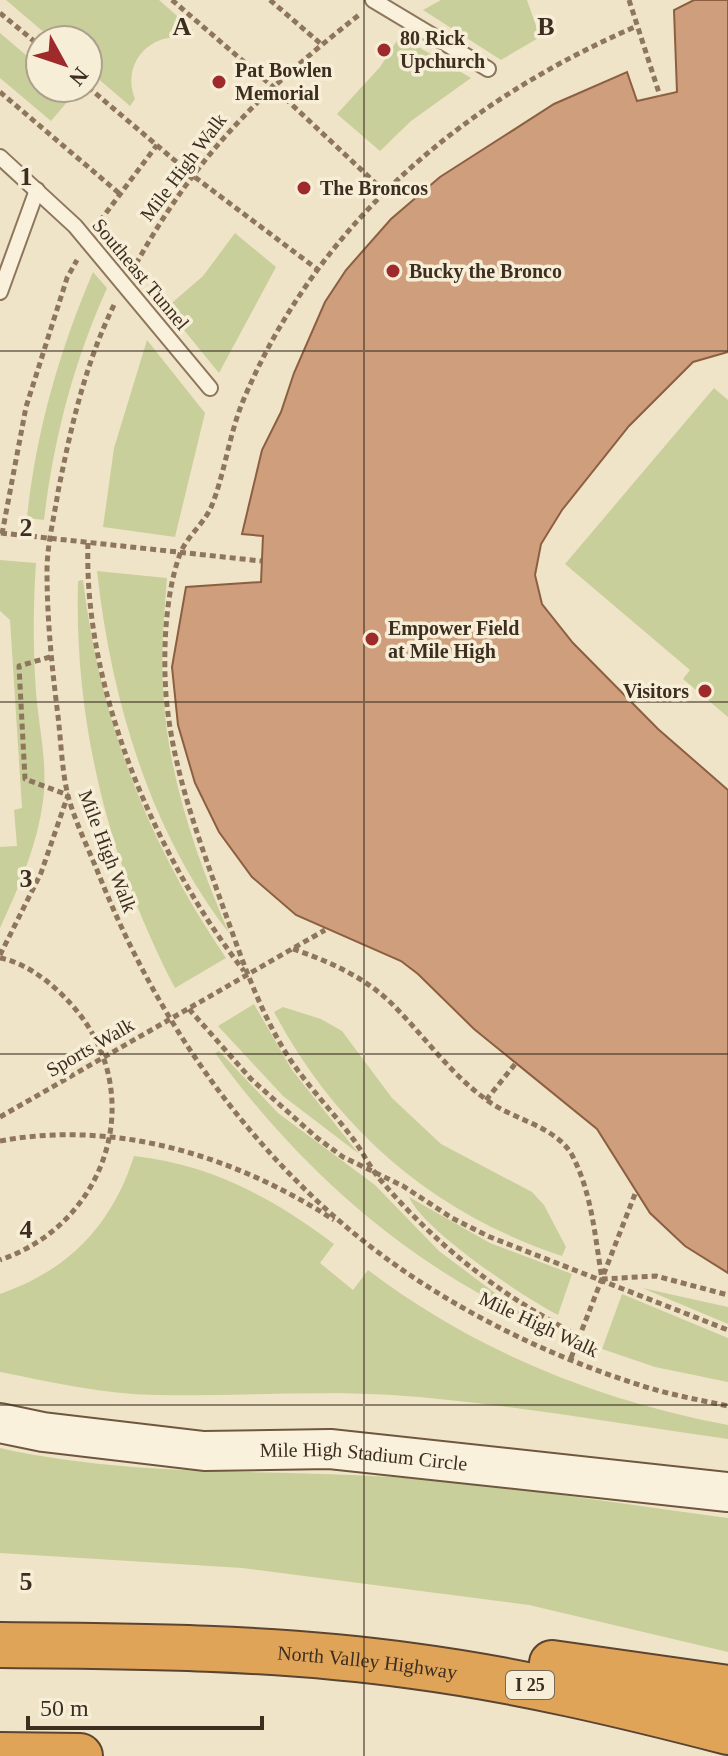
<svg xmlns="http://www.w3.org/2000/svg" width="728" height="1756" viewBox="0 0 728 1756" font-family="Georgia,serif">
<style>
.green{fill:#c9cf9b}
.building{fill:#cf9f7d;stroke:#8d5f41;stroke-width:2}
.lines{fill:none;stroke-linecap:round;stroke-linejoin:round}
.lane-casing{stroke:#8d765c;stroke-width:18}
.secondary-casing{stroke:#6f573f;stroke-width:42}
.highway-casing{stroke:#5b4430;stroke-width:48}
.path{stroke:#8d765c;stroke-width:5;stroke-dasharray:6 4;stroke-linecap:butt}
.lane{stroke:#faf1dc;stroke-width:14}
.secondary{stroke:#faf1dc;stroke-width:38}
.highway{stroke:#e0a458;stroke-width:44}
.grid{fill:none;stroke:#3d2e20;stroke-width:2;stroke-opacity:0.55}
.poi-dot{fill:#9e2a2b;stroke:#f7eed8;stroke-width:3}
.labels{text-anchor:middle;stroke-width:7;stroke-linejoin:round;paint-order:stroke}
.shield{fill:#f7eed8;stroke:#756857;stroke-width:2}
.shield-label{font-size:18px;font-weight:bold;fill:#3d2e20}
.poi-label{font-size:20px;font-weight:bold;fill:#3d2e20;stroke:#f7eed8;text-anchor:start}
.street-label{font-size:20px;fill:#3d2e20;stroke:#f7eed8}
.grid-label{font-size:26px;text-anchor:middle;font-weight:bold;fill:#3d2e20;stroke:#f7eed8;stroke-width:7;stroke-linejoin:round;paint-order:stroke}
</style>
<rect width="100%" height="100%" fill="#f0e4c8"/>
<g class="green">
<path d="M 6,0 L 159,0 L 193,30 L 186,38 C 150,32 121,63 135,99 L 130,106 L 88,70 L 88,40 L 53,40 Z"/>
<path d="M 441,0 L 527,0 L 540,37 L 501,60 L 423,10 Z"/>
<path d="M 0,33 L 40,67 L 40,88 L 65,88 L 73,95 L 51,121 L 0,78 Z"/>
<path d="M 400,36 L 471,78 L 411,121 L 380,151 L 337,114 L 380,67 Z"/>
<path d="M 235,233 L 276,267 L 219,373 L 166,308 L 203,276 Z"/>
<path d="M 93,272 L 107,288 C 73,364 54,438 44,520 L 27,518 C 36,431 59,352 93,272 Z"/>
<path d="M 147,340 L 205,413 L 175,537 L 103,527 L 114,448 Z"/>
<path d="M 714,388 L 728,400 L 728,717 L 683,679 L 690,670 L 565,564 Z"/>
<path d="M 0,560 L 36,563 C 33,606 33,649 36,692 C 39,729 48,764 43,801 C 37,846 19,887 0,928 L 0,847 L 17,846 L 14,810 L 22,808 L 10,620 L 0,611 Z"/>
<path d="M 97,571 L 167,578 C 164,615 161,652 163,689 C 167,773 196,857 229,933 C 149,830 111,698 97,571 Z"/>
<path d="M 83,580 C 100,719 147,842 226,958 L 175,988 C 109,861 74,725 78,581 Z"/>
<path d="M 254,1004 L 292,1070 L 359,1154 L 283,1096 L 218,1026 Z"/>
<path d="M 283,1007 L 321,1019 L 342,1031 L 392,1098 L 441,1144 L 532,1192 L 544,1205 L 566,1247 L 562,1256 C 435,1214 337,1131 274,1012 Z"/>
<path d="M 219,1051 L 278,1113 L 375,1185 L 439,1251 L 531,1320 C 403,1261 298,1167 215,1053 Z"/>
<path d="M 134,1156 C 211,1164 274,1199 334,1244 L 320,1263 L 353,1290 L 368,1270 C 475,1351 597,1400 728,1425 L 728,1439 C 616,1423 504,1403 392,1395 C 313,1390 234,1397 156,1395 C 103,1394 51,1382 0,1372 L 0,1294 C 69,1270 112,1225 134,1156 Z"/>
<path d="M 409,1197 L 490,1243 L 572,1274 L 558,1315 C 523,1297 423,1230 409,1197 Z"/>
<path d="M 642,1288 L 728,1307 L 728,1324 Z"/>
<path d="M 622,1294 L 728,1338 L 728,1382 L 655,1367 L 602,1349 Z"/>
<path d="M 0,1448 C 129,1477 261,1469 392,1477 C 505,1485 616,1503 728,1518 L 728,1652 L 529,1605 L 242,1568 L 0,1553 Z"/>
</g>
<path class="building" d="M 694,0 L 728,0 L 728,352 L 693,362 L 629,426 L 562,510 L 541,544 L 535,575 L 542,604 L 573,643 L 658,729 L 728,790 L 728,1273 L 685,1246 L 650,1213 L 597,1129 L 474,1029 L 418,974 L 401,961 L 296,915 L 252,877 L 219,832 L 195,783 L 178,725 L 172,667 L 186,587 L 261,582 L 263,536 L 242,534 L 262,450 L 281,412 L 294,373 L 325,302 L 346,270 L 391,219 L 440,177 L 554,104 L 627,72 L 637,101 L 677,92 L 674,10 Z"/>
<g class="lines">
<g class="lane-casing">
<g id="lane">
<path d="M 373,0 L 488,69"/>
<path d="M 0,157 L 75,226 L 210,388"/>
<path d="M 0,292 L 37,190"/>
</g>
</g>
<g class="secondary-casing">
<g id="secondary">
<path id="s1" d="M 0,1423 L 43,1432 L 204,1451 L 330,1449 L 728,1492"/>
</g>
</g>
<g class="highway-casing">
<g id="highway">
<path id="s2" d="M 0,1645 C 138,1646 276,1647 413,1666 C 519,1680 624,1705 728,1732"/>
<path d="M 552,1663 L 728,1688"/>
<path d="M 0,1755 L 80,1756"/>
</g>
</g>
<g class="path">
<path d="M 172,0 L 272,86 L 385,192"/>
<path d="M 270,0 L 321,44"/>
<path d="M 629,0 L 660,96"/>
<path d="M 0,13 L 40,46"/>
<path d="M 88,87 L 192,175 L 317,269"/>
<path d="M 0,92 L 120,194"/>
<path d="M 100,221 L 157,145"/>
<path d="M 136,264 C 197,154 261,92 359,15"/>
<path d="M 114,305 C 85,364 71,427 58,492 C 54,518 47,545 47,571 C 47,620 52,668 58,716 C 61,742 62,771 68,796 C 75,821 87,846 97,870 C 151,1007 232,1129 344,1225 C 428,1297 537,1353 643,1386 C 671,1395 700,1400 728,1406"/>
<path d="M 1,533 L 261,561"/>
<path d="M 2,534 L 26,407 L 67,278 L 77,260"/>
<path d="M 88,543 C 83,688 156,858 244,971"/>
<path d="M 50,657 L 19,666 L 25,779 L 68,795"/>
<path d="M 293,949 C 331,962 369,979 397,1009 C 429,1042 453,1077 491,1103 C 516,1120 556,1127 572,1155 C 592,1193 595,1237 602,1279 L 656,1276 L 728,1295"/>
<path d="M 0,955 L 41,873 L 68,795"/>
<path d="M 0,958 C 27,963 53,984 71,1004 C 150,1091 109,1223 0,1260"/>
<path d="M 189,1009 L 251,1079 L 316,1137 L 343,1157 L 403,1186 L 452,1218 L 490,1237 L 728,1330"/>
<path d="M 486,1100 L 516,1063"/>
<path d="M 0,1117 L 325,930"/>
<path d="M 0,1141 C 117,1119 237,1157 334,1220"/>
<path d="M 579,1336 C 501,1296 435,1245 378,1177 C 368,1164 361,1149 351,1136 C 327,1105 299,1077 280,1043 C 255,999 239,951 222,904 C 198,837 172,767 166,695 C 163,652 165,595 180,554 C 187,536 205,523 212,505 C 225,472 229,435 243,401 C 317,224 463,101 637,26"/>
<path d="M 571,1358 L 635,1194"/>
</g>
<use href="#lane" class="lane"/>
<use href="#secondary" class="secondary"/>
<use href="#highway" class="highway"/>
</g>
<path class="grid" d="M 364,0 L 364,1756M 0,351 L 728,351M 0,702 L 728,702M 0,1054 L 728,1054M 0,1405 L 728,1405"/>
<g class="poi-dot">
<circle cx="384" cy="50" r="8"/>
<circle cx="219" cy="82" r="8"/>
<circle cx="304" cy="188" r="8"/>
<circle cx="393" cy="271" r="8"/>
<circle cx="372" cy="639" r="8"/>
<circle cx="705" cy="691" r="8"/>
</g>
<g class="labels">
<rect class="shield" x="506" y="1671" width="48" height="28" rx="6"/>
<g class="shield-label">
<text x="530" y="1691">I 25</text>
</g>
<g class="poi-label">
<text x="400" y="45">80 Rick<tspan x="400" dy="23">Upchurch</tspan></text>
<text x="235" y="77">Pat Bowlen<tspan x="235" dy="23">Memorial</tspan></text>
<text x="320" y="195">The Broncos</text>
<text x="409" y="278">Bucky the Bronco</text>
<text x="388" y="635">Empower Field<tspan x="388" dy="23">at Mile High</tspan></text>
<text x="689" y="698" text-anchor="end">Visitors</text>
</g>
<g class="street-label">
<text transform="translate(183 167) rotate(-53)" y="7">Mile High Walk</text>
<text transform="translate(141 274) rotate(50)" y="7">Southeast Tunnel</text>
<text transform="translate(108 851) rotate(69)" y="7">Mile High Walk</text>
<text transform="translate(90 1047) rotate(-30)" y="7">Sports Walk</text>
<text transform="translate(539 1324) rotate(25)" y="7">Mile High Walk</text>
<text dy="7" stroke="none"><textPath href="#s1" startOffset="366">Mile High Stadium Circle</textPath></text>
<text dy="7" stroke="none"><textPath href="#s2" startOffset="368">North Valley Highway</textPath></text>
</g>
</g>
<g class="grid-label">
<text x="182" y="35">A</text>
<text x="546" y="35">B</text>
<text x="26" y="185">1</text>
<text x="26" y="536">2</text>
<text x="26" y="887">3</text>
<text x="26" y="1238">4</text>
<text x="26" y="1590">5</text>
</g>
<g transform="translate(64 64) rotate(130)"><circle r="38" fill="#f7eed8" stroke="#ada18e" stroke-width="2"/>
<path d="M0-6L14 30L0 20L-14 30Z" fill="#9e2a2b"/>
<text y="-12" font-size="22" font-weight="bold" text-anchor="middle" fill="#3d2e20">N</text>
</g>
<path d="M28 1716v12h234v-12" fill="none" stroke="#3d2e20" stroke-width="4"/>
<text x="40" y="1716" font-size="24" fill="#3d2e20" stroke="#f7eed8" stroke-width="6" paint-order="stroke">50 m</text>
</svg>
